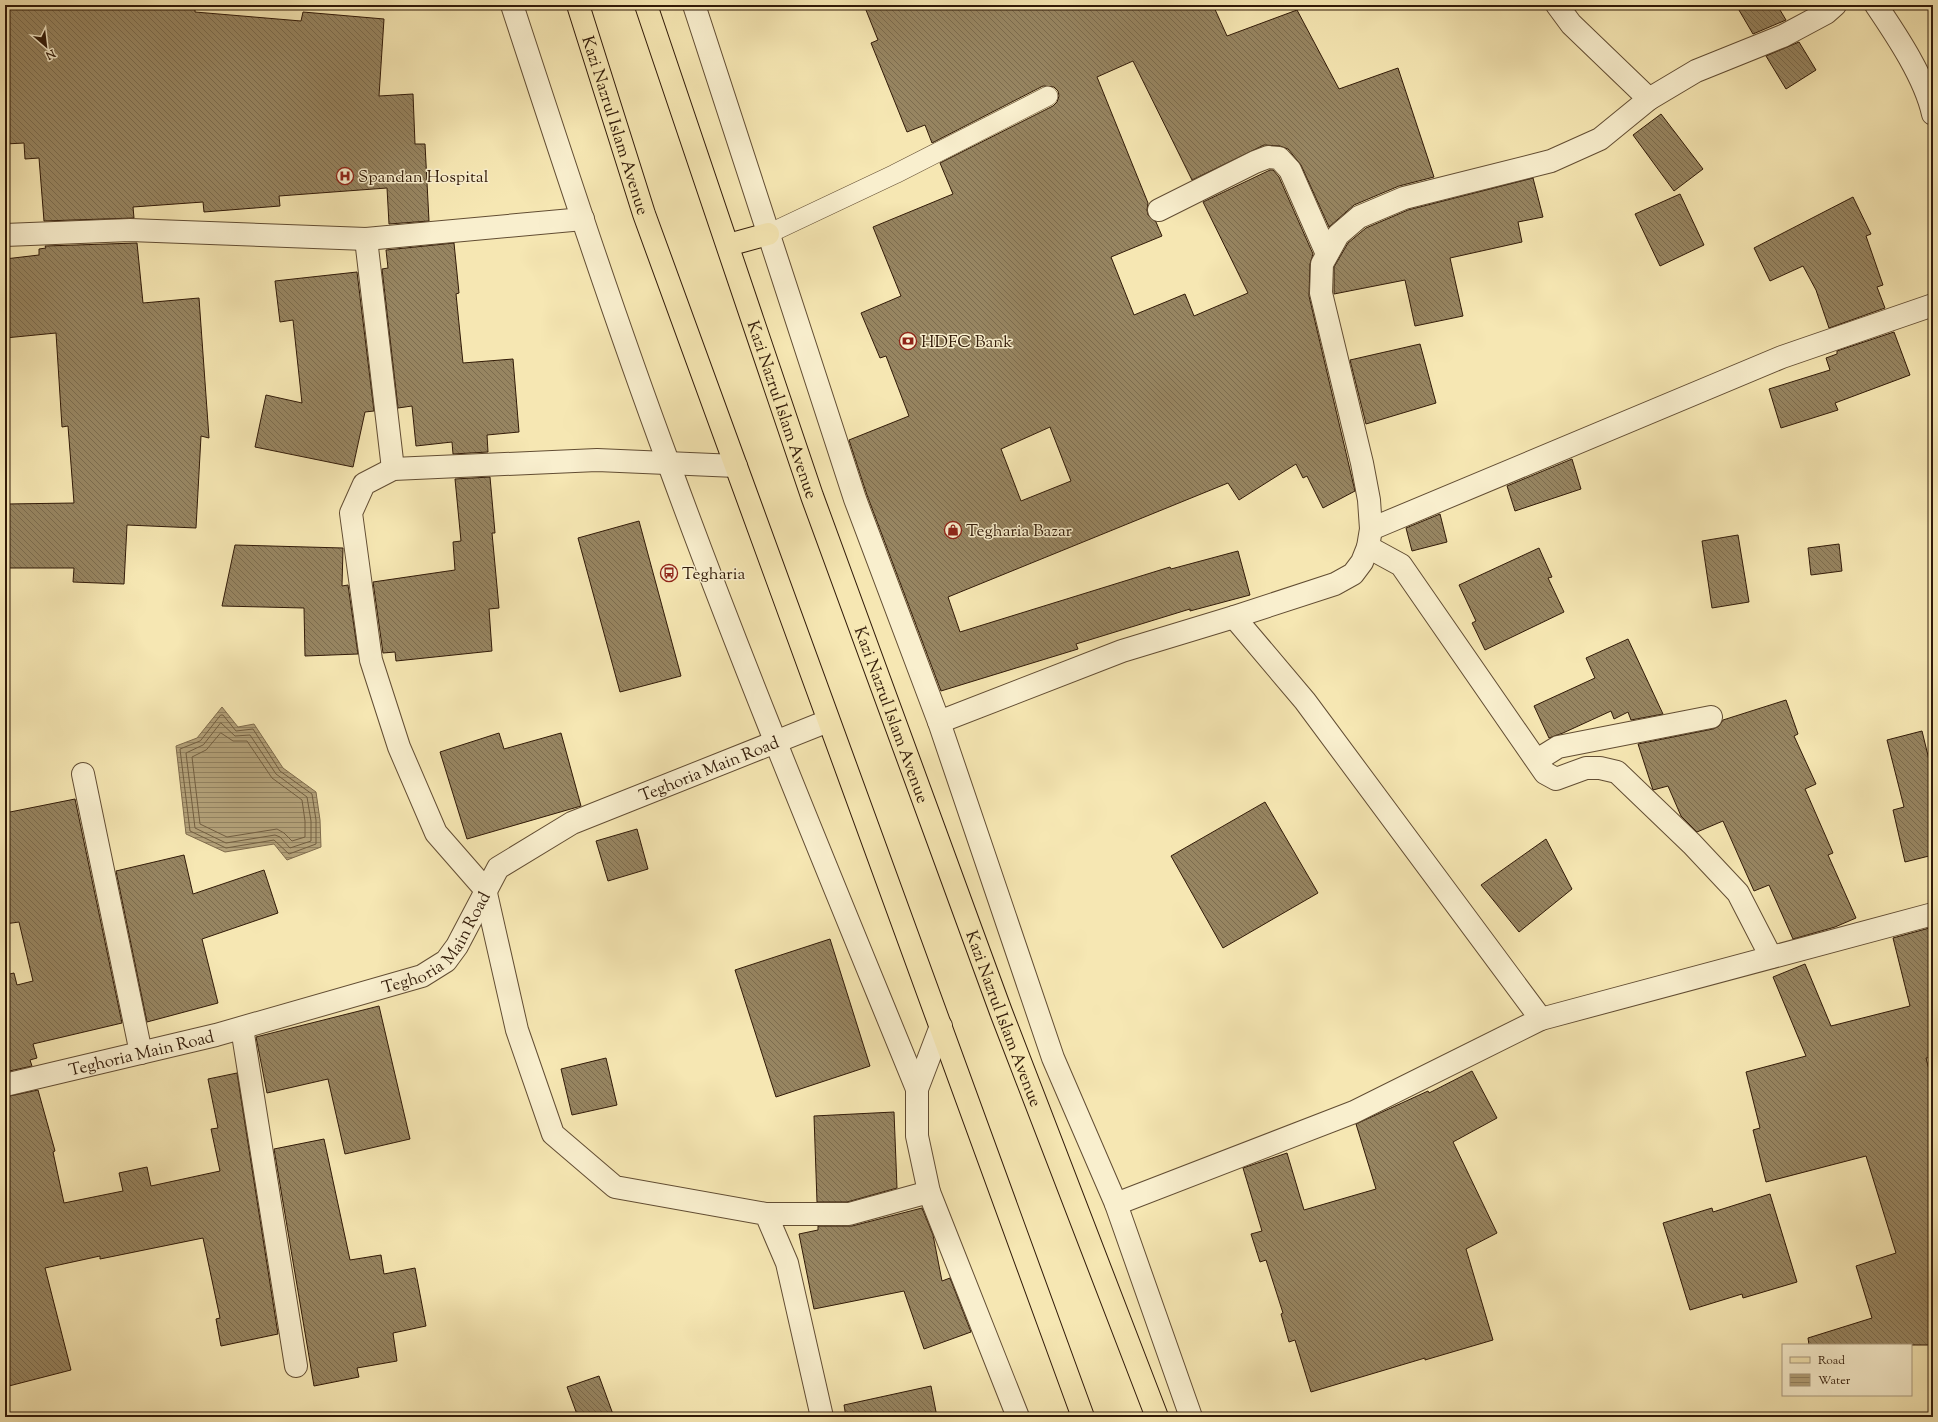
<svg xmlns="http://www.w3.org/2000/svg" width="1938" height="1422" viewBox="0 0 1938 1422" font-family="'Sorts Mill Goudy',serif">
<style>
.water{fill:url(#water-rules);stroke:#7f6b4c}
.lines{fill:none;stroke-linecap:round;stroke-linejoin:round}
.shore{stroke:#725e40;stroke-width:1}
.building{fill:url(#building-back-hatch);stroke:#311a08;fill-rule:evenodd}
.service-casing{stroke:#624d33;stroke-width:20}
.minor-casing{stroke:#624d33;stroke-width:24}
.tertiary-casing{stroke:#624d33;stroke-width:24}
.primary-casing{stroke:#311a08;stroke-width:24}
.service{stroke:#f9efce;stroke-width:19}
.minor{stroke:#f9efce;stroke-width:22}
.tertiary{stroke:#f9efce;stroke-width:22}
.primary{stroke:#f6e7b3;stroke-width:22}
.labels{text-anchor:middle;stroke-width:3;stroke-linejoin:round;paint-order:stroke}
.street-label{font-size:17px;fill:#311a08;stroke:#f9efce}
.poi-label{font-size:17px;fill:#311a08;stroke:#f9efce;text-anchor:start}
</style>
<defs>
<pattern id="water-rules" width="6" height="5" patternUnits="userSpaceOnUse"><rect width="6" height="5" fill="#b3a179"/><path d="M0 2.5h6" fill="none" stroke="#928261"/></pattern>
<pattern id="building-back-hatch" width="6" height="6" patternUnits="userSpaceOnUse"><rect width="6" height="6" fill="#978561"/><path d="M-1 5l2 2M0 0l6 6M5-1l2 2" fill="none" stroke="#7c6c4e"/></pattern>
</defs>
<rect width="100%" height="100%" fill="#f6e7b3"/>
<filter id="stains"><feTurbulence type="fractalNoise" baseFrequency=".005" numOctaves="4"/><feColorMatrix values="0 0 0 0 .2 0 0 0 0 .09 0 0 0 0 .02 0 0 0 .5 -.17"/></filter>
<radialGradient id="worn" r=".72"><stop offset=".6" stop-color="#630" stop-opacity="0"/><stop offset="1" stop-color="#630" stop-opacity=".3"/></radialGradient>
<path class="water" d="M 222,707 L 238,727 L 254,724 L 283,768 L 316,792 L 320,820 L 321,847 L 287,860 L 274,844 L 225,852 L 186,834 L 176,746 L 197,738 Z"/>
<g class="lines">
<g class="shore">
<path d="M 221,715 L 223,715 L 236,731 L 253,729 L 280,771 L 312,794 L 316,820 L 316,844 L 289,854 L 274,840 L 226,848 L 190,831 L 180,749 L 200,741 Z"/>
<path d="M 221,723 L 235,736 L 250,735 L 276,774 L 307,797 L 311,821 L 311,841 L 290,848 L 280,837 L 275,835 L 226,843 L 195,828 L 186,753 L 203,745 Z"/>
<path d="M 221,733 L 233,741 L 247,741 L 272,778 L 302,800 L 305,821 L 305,837 L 292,841 L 284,833 L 277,829 L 227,837 L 200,824 L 192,757 L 206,750 Z"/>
</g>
</g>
<g class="building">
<path d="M 5,5 L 129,5 L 129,9 L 195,7 L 195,12 L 301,21 L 303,12 L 384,19 L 379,96 L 413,94 L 415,144 L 425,144 L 429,221 L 389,224 L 387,188 L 279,196 L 280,206 L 204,212 L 203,202 L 133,207 L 134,218 L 44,221 L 39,158 L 25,159 L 24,143 L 5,144 Z"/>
<path d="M 864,5 L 1213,5 L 1227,36 L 1297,10 L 1339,89 L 1398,68 L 1434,177 L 1399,186 L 1354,205 L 1329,227 L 1301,165 L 1288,149 L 1280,146 L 1264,145 L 1192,180 L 1133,61 L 1097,77 L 1148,203 L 1147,210 L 1148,215 L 1156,222 L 1162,236 L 1111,257 L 1134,315 L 1185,294 L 1194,316 L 1248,293 L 1203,202 L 1270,170 L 1273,170 L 1279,177 L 1313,254 L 1310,264 L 1309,296 L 1355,491 L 1323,508 L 1307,476 L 1303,478 L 1296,464 L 1239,500 L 1228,483 L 948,597 L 960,632 L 1170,567 L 1171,569 L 1238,551 L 1250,595 L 1190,611 L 1190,609 L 1076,644 L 1078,649 L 941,691 L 867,495 L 849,440 L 909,416 L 886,356 L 880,358 L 861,313 L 901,296 L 873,227 L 953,194 L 940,163 L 1053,106 L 1057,102 L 1059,96 L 1058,91 L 1054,87 L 1043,86 L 932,143 L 925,125 L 907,132 L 871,43 L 878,40 ZM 1050,427 L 1071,481 L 1021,501 L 1001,449 Z"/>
<path d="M 1736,5 L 1777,5 L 1786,20 L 1753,34 Z"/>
<path d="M 1799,42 L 1816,70 L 1786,89 L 1766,56 Z"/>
<path d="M 1661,114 L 1703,169 L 1674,191 L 1633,135 Z"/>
<path d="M 1533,178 L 1543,217 L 1518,222 L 1522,242 L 1450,258 L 1463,316 L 1415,326 L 1405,280 L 1334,294 L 1334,267 L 1348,243 L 1366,228 L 1408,210 Z"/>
<path d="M 1680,194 L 1704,245 L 1660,266 L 1635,214 Z"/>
<path d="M 1853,197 L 1871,234 L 1866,236 L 1883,285 L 1877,287 L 1885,308 L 1829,328 L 1816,290 L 1803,266 L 1770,281 L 1754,248 Z"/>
<path d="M 137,243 L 143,303 L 199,298 L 209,438 L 201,436 L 196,528 L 127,525 L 124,584 L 73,582 L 74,568 L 7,568 L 7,504 L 74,503 L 68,426 L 62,427 L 56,333 L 5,338 L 5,259 L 39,255 L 39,249 L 46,248 L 45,246 Z"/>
<path d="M 454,243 L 459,293 L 456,294 L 463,363 L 513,359 L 519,432 L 487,435 L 488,452 L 453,454 L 452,442 L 416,446 L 412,406 L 398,408 L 382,269 L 388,268 L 386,250 Z"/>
<path d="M 357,272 L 374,411 L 365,412 L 353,467 L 255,447 L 266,395 L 302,403 L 293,320 L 280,322 L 275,281 Z"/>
<path d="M 1894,332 L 1910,375 L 1835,403 L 1838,410 L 1781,428 L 1769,389 L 1830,370 L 1826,358 L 1837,354 L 1837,351 Z"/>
<path d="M 1420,344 L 1436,403 L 1366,424 L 1350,360 Z"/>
<path d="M 1572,459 L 1581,489 L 1515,511 L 1507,486 Z"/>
<path d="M 490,477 L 495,533 L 492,533 L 499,608 L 489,609 L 492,651 L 396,661 L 395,652 L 383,653 L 373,582 L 455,570 L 453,542 L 461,541 L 455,479 Z"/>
<path d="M 1440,514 L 1447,542 L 1412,551 L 1406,528 Z"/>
<path d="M 639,521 L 681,676 L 620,692 L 578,538 Z"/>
<path d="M 1738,535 L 1749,602 L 1712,608 L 1702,541 Z"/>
<path d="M 1839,544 L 1842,571 L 1811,575 L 1808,548 Z"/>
<path d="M 235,545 L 343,548 L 342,586 L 348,585 L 358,654 L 305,656 L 304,608 L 222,606 Z"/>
<path d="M 1539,548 L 1552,577 L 1548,578 L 1564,612 L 1485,650 L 1472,623 L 1476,621 L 1459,585 Z"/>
<path d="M 1628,639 L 1663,714 L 1631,720 L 1628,712 L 1614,719 L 1611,711 L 1563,733 L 1549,738 L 1534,706 L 1595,678 L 1586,658 Z"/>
<path d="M 1786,700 L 1798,734 L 1794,736 L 1816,784 L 1805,789 L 1833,853 L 1828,855 L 1856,918 L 1835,927 L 1793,939 L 1769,885 L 1754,891 L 1723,821 L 1697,832 L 1681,816 L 1668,786 L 1653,790 L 1638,744 L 1713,729 L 1719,726 L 1723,720 Z"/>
<path d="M 1922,731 L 1933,776 L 1933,855 L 1905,862 L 1893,810 L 1904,807 L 1887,740 Z"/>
<path d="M 499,733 L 504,749 L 561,733 L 581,806 L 467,839 L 440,752 Z"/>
<path d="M 75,799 L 122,1023 L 33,1044 L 37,1058 L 30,1060 L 32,1066 L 5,1072 L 5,975 L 14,973 L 17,985 L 33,981 L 19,922 L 5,924 L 5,813 Z"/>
<path d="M 1265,802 L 1318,893 L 1223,948 L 1171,856 Z"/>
<path d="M 637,829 L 648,869 L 608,881 L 596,841 Z"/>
<path d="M 1546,839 L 1572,889 L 1519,932 L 1481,885 Z"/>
<path d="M 184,855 L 193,894 L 264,870 L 278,913 L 202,939 L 218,1003 L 147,1022 L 116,871 Z"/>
<path d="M 1933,927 L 1933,1057 L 1926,1058 L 1933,1085 L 1933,1345 L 1809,1345 L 1808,1338 L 1872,1318 L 1856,1266 L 1896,1253 L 1866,1156 L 1766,1182 L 1753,1130 L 1760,1128 L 1746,1072 L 1806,1056 L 1773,977 L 1805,964 L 1831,1026 L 1910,1006 L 1893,938 Z"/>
<path d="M 830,939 L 870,1066 L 776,1097 L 735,970 Z"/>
<path d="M 379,1006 L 410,1139 L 345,1154 L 328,1079 L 267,1093 L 256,1037 Z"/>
<path d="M 606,1058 L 617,1105 L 572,1115 L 561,1069 Z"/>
<path d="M 1472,1071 L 1497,1118 L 1453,1142 L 1497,1233 L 1466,1249 L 1493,1340 L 1425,1360 L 1425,1358 L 1311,1392 L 1295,1340 L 1289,1342 L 1281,1314 L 1283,1313 L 1266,1260 L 1260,1262 L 1251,1234 L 1262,1231 L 1243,1168 L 1287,1153 L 1304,1210 L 1376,1189 L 1356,1124 L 1428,1091 L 1429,1093 Z"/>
<path d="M 237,1073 L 278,1334 L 221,1346 L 216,1319 L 220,1318 L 203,1238 L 100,1259 L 100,1256 L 45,1268 L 71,1370 L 5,1387 L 5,1097 L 38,1090 L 55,1151 L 53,1152 L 64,1203 L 123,1191 L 119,1173 L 147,1167 L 151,1186 L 220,1171 L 211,1129 L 218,1128 L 208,1079 Z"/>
<path d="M 894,1112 L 897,1188 L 847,1202 L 817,1202 L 814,1116 Z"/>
<path d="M 324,1139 L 350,1260 L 381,1255 L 384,1274 L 415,1268 L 426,1326 L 393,1333 L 397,1361 L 357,1368 L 359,1377 L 314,1386 L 274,1149 Z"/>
<path d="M 1770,1194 L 1797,1282 L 1743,1298 L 1742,1294 L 1690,1310 L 1663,1223 L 1712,1208 L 1713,1212 Z"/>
<path d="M 922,1208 L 933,1235 L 942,1281 L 950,1278 L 971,1332 L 924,1349 L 904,1291 L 814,1309 L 799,1234 L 818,1230 L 818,1226 L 852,1226 Z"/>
<path d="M 599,1376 L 614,1417 L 578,1417 L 567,1387 Z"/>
<path d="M 931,1386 L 937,1417 L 846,1417 L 844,1405 Z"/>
</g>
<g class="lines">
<g class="service-casing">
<path id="service" d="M 768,234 L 895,174 L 1048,96"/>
</g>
<g class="minor-casing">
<g id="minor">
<path d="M 1557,5 L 1571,24 L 1649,99"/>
<path d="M 1876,5 C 1897,36 1925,78 1933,114"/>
<path d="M 1159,210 L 1255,162 L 1268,157 L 1279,158 L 1290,170 L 1327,254"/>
<path d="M 5,235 L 130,230 L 366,239 L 583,219"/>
<path d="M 366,239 L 393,469"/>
<path d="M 736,466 L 597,460 L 393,469 L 364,484 L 351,513 L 371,660 L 399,747 L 436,833 L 485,889 L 517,1030 L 553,1134 L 615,1187 L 766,1214 L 787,1263 L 822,1417"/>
<path d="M 1371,529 L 1782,357 L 1933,305"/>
<path d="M 1368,547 L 1401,565 L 1545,773 L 1556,779 L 1586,768 L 1600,768 L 1617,772 L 1692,844 L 1738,893 L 1771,957"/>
<path d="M 1537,760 L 1558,747 L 1711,717"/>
<path d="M 83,774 L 141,1053"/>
<path d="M 1541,1019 L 1933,914"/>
<path d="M 242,1028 L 296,1366"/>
<path d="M 1116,1204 L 1354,1112 L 1541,1019 L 1305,701 L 1234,617"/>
<path d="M 766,1214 L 849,1214 L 929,1192"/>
</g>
</g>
<g class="tertiary-casing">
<g id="tertiary">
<path d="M 512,5 C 562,158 612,311 668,462 C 745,673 832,881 917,1089"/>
<path d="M 694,5 L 855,499 L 939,722 L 1053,1058 L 1116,1204 L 1191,1417"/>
<path d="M 939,722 L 1122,651 L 1234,617 L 1335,584 L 1353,574 L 1362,562 L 1368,547 L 1371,529 L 1369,500 L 1362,463 L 1321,293 L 1322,264 L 1338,235 L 1359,217 L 1404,198 L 1551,161 L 1600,139 L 1649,99 L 1696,71 L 1783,36 L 1826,13 L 1835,5"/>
<path d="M 941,1026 L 917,1089 L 917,1136 L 929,1192 L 1018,1417"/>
<path id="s1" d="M 5,1085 L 216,1035 L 422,976 L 446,961 L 457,946 L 498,868 L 572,823 L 828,721"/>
</g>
</g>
<g class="primary-casing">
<g id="primary">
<path id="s2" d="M 578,5 L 644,214 L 1083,1417"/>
<path id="s3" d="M 646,5 L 812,496 L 1001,1012 L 1157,1417"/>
<path d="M 728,245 L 768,234"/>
</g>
</g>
<use href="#service" class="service"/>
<use href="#minor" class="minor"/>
<use href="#tertiary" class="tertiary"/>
<use href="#primary" class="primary"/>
</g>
<defs>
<g id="hospital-ring" transform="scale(0.9)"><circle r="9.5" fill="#f9efce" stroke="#8f2418" stroke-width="1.5"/><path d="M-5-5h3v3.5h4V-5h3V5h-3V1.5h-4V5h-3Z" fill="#8f2418"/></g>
<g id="bank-ring" transform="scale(0.9)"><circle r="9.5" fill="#f9efce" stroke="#8f2418" stroke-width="1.5"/><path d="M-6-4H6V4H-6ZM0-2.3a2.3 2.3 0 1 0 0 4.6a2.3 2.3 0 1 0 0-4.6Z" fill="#8f2418"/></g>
<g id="shop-ring" transform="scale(0.9)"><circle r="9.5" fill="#f9efce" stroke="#8f2418" stroke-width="1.5"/><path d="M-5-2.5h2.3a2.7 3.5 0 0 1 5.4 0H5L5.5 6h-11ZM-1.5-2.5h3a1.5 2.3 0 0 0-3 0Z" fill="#8f2418"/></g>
<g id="bus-ring" transform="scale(0.9)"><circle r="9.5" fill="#f9efce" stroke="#8f2418" stroke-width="1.5"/><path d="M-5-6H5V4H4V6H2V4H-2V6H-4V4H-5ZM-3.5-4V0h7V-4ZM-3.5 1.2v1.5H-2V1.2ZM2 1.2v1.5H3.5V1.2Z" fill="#8f2418"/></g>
</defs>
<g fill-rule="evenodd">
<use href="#hospital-ring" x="345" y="176"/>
<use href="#bank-ring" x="908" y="341"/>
<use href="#shop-ring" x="953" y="530"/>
<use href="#bus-ring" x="669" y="573"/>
</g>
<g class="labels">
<g class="street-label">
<text dy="6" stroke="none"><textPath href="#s2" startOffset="126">Kazi Nazrul Islam Avenue</textPath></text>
<text dy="6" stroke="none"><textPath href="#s3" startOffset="427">Kazi Nazrul Islam Avenue</textPath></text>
<text dy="6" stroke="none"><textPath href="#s3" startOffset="751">Kazi Nazrul Islam Avenue</textPath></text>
<text dy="6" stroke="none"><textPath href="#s1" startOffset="800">Teghoria Main Road</textPath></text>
<text dy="6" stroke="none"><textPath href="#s1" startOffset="464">Teghoria Main Road</textPath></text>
<text dy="6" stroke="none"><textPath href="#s3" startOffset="1075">Kazi Nazrul Islam Avenue</textPath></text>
<text dy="6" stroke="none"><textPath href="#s1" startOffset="140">Teghoria Main Road</textPath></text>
</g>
<g class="poi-label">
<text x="358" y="182">Spandan Hospital</text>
<text x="921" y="347">HDFC Bank</text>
<text x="966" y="536">Tegharia Bazar</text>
<text x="682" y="579">Tegharia</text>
</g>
</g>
<rect width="1938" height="1422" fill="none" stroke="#f6e7b3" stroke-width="20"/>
<rect x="6" y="6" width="1926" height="1410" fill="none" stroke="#311a08" stroke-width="2"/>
<rect x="10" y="10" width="1918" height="1402" fill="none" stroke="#311a08"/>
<rect x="1782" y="1344" width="130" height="52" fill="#f9efce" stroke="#a99a7f"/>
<rect x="1790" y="1357" width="20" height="6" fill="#f6e7b3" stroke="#a99a7f"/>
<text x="1818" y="1364" font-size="12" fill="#311a08">Road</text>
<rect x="1790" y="1374" width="20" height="12" fill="url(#water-rules)" stroke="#a99a7f"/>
<text x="1818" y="1384" font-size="12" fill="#311a08">Water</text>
<g transform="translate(46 46) rotate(152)" stroke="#f9efce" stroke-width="3" paint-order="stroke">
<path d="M0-3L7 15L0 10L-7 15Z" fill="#311a08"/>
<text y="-6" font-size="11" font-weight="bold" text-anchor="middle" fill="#311a08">N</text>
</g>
<rect width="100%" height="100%" filter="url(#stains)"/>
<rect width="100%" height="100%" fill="url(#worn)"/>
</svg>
